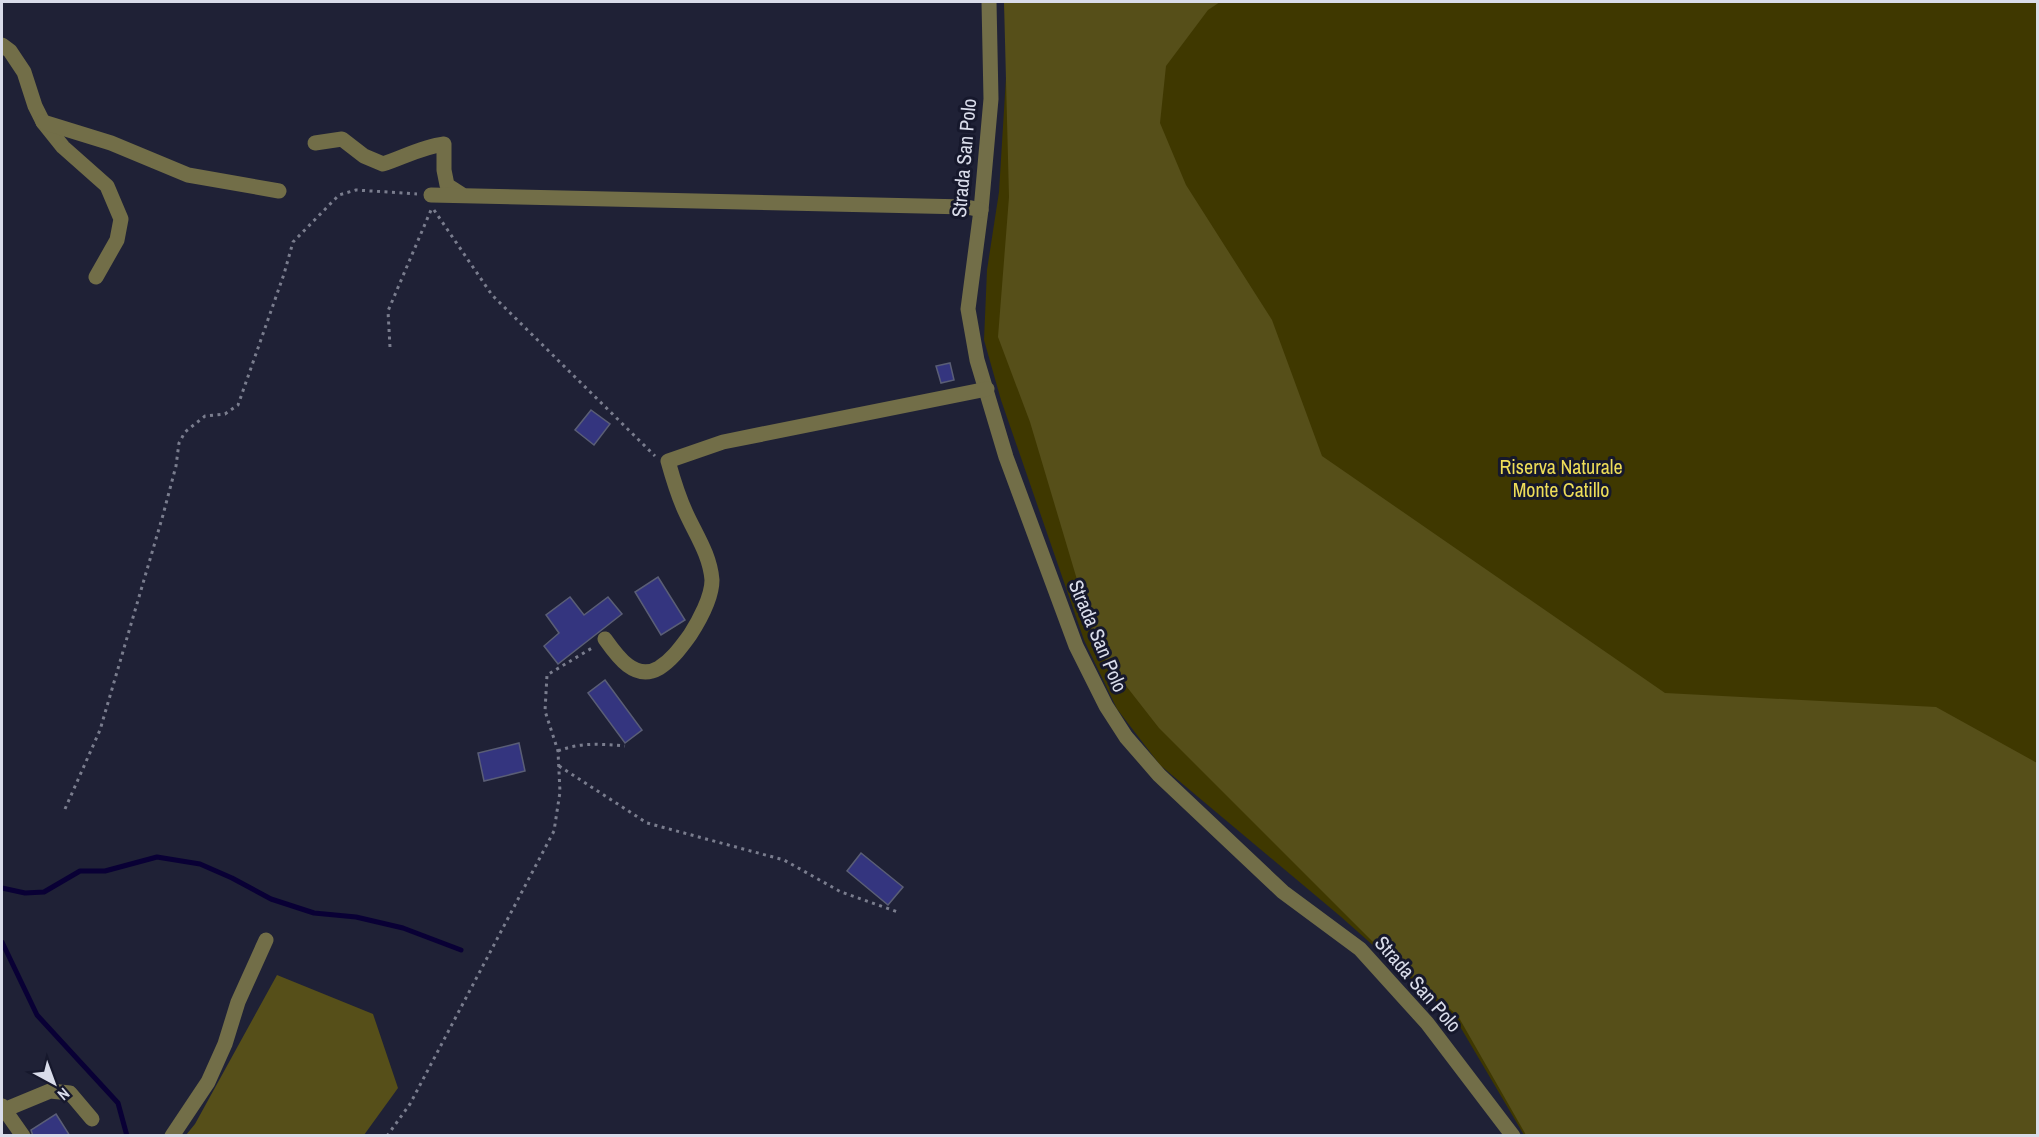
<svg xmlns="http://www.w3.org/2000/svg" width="2039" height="1137" viewBox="0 0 2039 1137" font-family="'Archivo Narrow',sans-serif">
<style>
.green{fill:#3f3800}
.forest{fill:#564f19}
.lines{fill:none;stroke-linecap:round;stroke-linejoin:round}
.stream{stroke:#090035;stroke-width:5}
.building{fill:#34357f;stroke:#5a5e76;stroke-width:1.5}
.path{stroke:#7a7d8e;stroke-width:3;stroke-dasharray:3 4.5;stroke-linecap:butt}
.minor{stroke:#726e48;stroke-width:15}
.labels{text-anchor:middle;stroke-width:6;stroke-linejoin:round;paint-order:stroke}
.street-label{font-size:20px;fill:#d9dcea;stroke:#16182c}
.park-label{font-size:20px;fill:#eedd58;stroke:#16182c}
</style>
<rect width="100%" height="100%" fill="#1f2136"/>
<path class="green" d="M 1004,2 L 2037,2 L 2037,1135 L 1524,1135 L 1455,1018 L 1340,916 L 1160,765 L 1117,709 L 1084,640 L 1001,400 L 984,340 L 987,270 L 999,192 L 1008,44 Z"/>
<g class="forest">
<path d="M 1004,2 L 1220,2 L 1208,10 L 1166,66 L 1160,123 L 1186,185 L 1272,320 L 1322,456 L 1665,693 L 1936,707 L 2037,763 L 2037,1135 L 1526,1135 L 1458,1016 L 1372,941 L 1159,728 L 1098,650 L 1030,422 L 998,337 L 1009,197 Z"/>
<path d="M 277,975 L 373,1014 L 398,1088 L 364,1135 L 186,1135 L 195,1124 Z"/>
</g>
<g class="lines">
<g class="stream">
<path d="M 2,888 L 25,893 L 44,892 L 80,871 L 105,871 L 157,857 L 200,864 L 232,878 L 271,899 L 314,913 L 356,917 L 403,928 L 461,950"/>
<path d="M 2,942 L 37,1015 L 118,1103 L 127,1136"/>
</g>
</g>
<g class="building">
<path d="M 950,363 L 954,380 L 941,383 L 936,366 Z"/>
<path d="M 591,410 L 610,424 L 594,445 L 575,430 Z"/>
<path d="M 658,577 L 685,620 L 661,635 L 635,592 Z"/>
<path d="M 570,597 L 584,615 L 608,597 L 622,614 L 558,664 L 544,646 L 559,633 L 546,615 Z"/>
<path d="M 605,680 L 642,730 L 625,743 L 588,693 Z"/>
<path d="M 519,743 L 525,771 L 484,781 L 478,753 Z"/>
<path d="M 861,853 L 903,887 L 888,905 L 847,871 Z"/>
<path d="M 56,1114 L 70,1136 L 33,1136 L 31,1130 Z"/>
</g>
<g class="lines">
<g class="path">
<path d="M 434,210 L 492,295 L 655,456"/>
<path d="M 390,347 L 388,311 L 431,210"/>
<path d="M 558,751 C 581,742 601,744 625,746"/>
<path d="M 559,766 L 647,823 L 784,860 L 841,892 L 898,912"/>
<path d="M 65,809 L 100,730 L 163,515 L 176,466 L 179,443 L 185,432 L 205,416 L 225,414 L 238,405 L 284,274 L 293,242 L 339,195 L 356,190 L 417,194"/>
<path d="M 387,1136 L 410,1104 L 554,831 L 560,792 L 558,751 L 545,711 L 547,675 L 592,648"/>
</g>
<g class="minor">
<path d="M 989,2 L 991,99 L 981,210 L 968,309 L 977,360 L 1006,457 L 1076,646 L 1106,706 L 1126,737 L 1159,775 L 1283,892 L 1360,949 L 1427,1023 L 1513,1136"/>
<path d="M 2,45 L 10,51 L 24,72 L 35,106 L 43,122 L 63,147 L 107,186 L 121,219 L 117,240 L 96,277"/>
<path d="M 43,122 L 111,143 L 188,175 L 279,191"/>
<path d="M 315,143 L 342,139 L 364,156 L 383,164 C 404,157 422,147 444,144 L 444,170 L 447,185 L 461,194"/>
<path d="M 431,195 L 967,207 L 981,210"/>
<path d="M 605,639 C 617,656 635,682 659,668 C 672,660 681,647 690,635 C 699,621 712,597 712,580 C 710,555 696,535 686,513 C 678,496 673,479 668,461 L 723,442 L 987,389"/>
<path d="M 2,1106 L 23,1136"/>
<path d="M 4,1110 L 50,1091 L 70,1093 L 92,1119"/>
<path d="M 172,1136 L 208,1082 L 225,1044 L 238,1002 L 266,940"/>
</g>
</g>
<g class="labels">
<g class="street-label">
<text transform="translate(964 158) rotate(-85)" y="7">Strada San Polo</text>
<text transform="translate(1098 636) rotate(67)" y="7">Strada San Polo</text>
<text transform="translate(1418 984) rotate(49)" y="7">Strada San Polo</text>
</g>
<g class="park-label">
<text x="1561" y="474">Riserva Naturale<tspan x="1561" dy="23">Monte Catillo</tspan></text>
</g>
</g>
<rect width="2039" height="1137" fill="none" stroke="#d9dcea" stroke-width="6"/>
<g transform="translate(54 1083) rotate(139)" stroke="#16182c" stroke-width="4.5" paint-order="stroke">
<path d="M0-4.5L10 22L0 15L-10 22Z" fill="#d9dcea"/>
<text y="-9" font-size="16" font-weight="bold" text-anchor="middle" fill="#d9dcea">N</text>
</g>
</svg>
